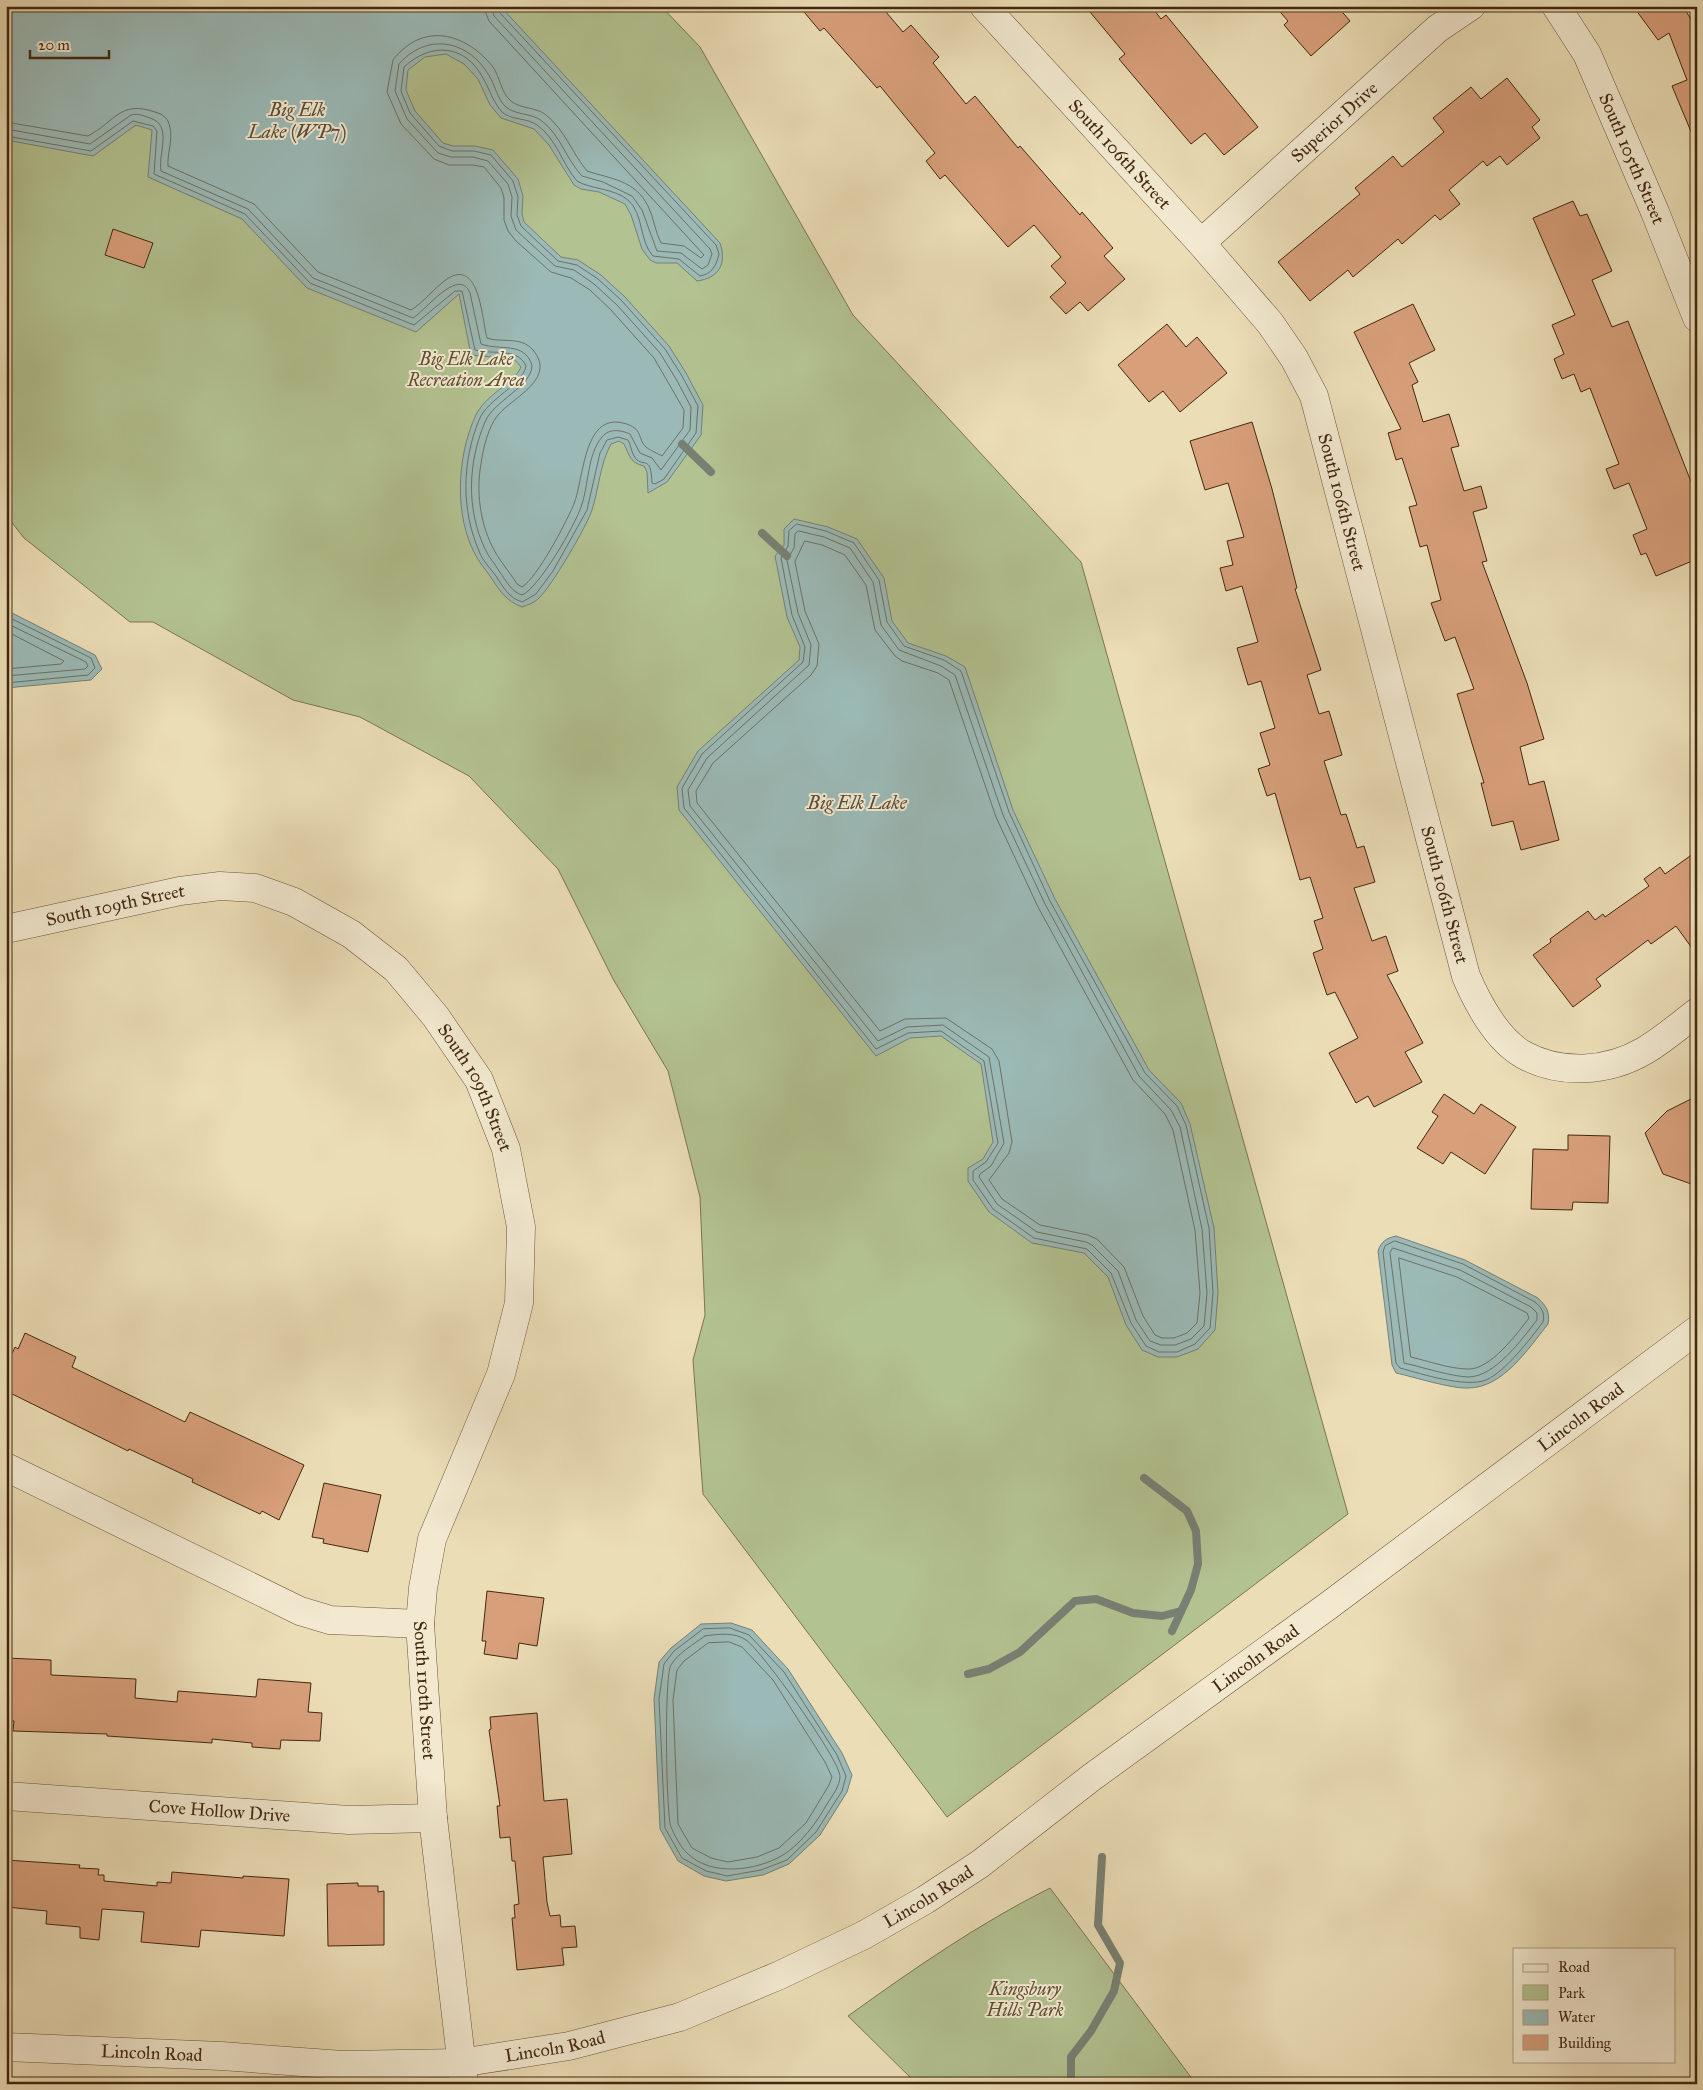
<svg xmlns="http://www.w3.org/2000/svg" width="1703" height="2090" viewBox="0 0 1703 2090" font-family="'IM FELL Great Primer',serif">
<style>
.green{fill:#b3c291;stroke:#7b7550}
.water{fill:#9bbab7;stroke:#788074}
.lines{fill:none;stroke-linecap:round;stroke-linejoin:round}
.shore{stroke:#6f7164;stroke-width:1}
.stream{stroke:#788074;stroke-width:8}
.building{fill:#d79f7a;stroke:#432810}
.minor-casing{stroke:#6d553a;stroke-width:29}
.minor{stroke:#f2e9d0;stroke-width:28}
.labels{text-anchor:middle;stroke-width:4;stroke-linejoin:round;paint-order:stroke}
.street-label{font-size:18px;fill:#432810;stroke:#f2e9d0}
.park-label{font-size:18px;font-style:italic;fill:#5f4e30;stroke:#f2e9d0}
.water-label{font-size:19px;font-style:italic;fill:#594c3a;stroke:#f2e9d0}
</style>
<rect width="100%" height="100%" fill="#ebddb6"/>
<filter id="stains"><feTurbulence type="fractalNoise" baseFrequency=".004" numOctaves="4"/><feColorMatrix values="0 0 0 0 .2 0 0 0 0 .09 0 0 0 0 .02 0 0 0 .5 -.17"/></filter>
<radialGradient id="worn" r=".72"><stop offset=".6" stop-color="#630" stop-opacity="0"/><stop offset="1" stop-color="#630" stop-opacity=".3"/></radialGradient>
<g class="green">
<path d="M 6,6 L 661,6 L 700,47 L 853,315 L 1081,562 L 1348,1514 L 947,1817 L 703,1494 L 693,1360 L 705,1315 L 700,1197 L 668,1071 L 613,979 L 558,869 L 469,776 L 360,717 L 293,700 L 153,622 L 130,622 L 24,538 L 6,515 Z"/>
<path d="M 1050,1888 L 1196,2084 L 917,2084 L 848,2016 C 912,1970 978,1924 1050,1888 Z"/>
</g>
<g class="water">
<path d="M 6,6 L 500,6 L 720,243 C 727,264 719,278 697,281 L 677,263 L 656,263 L 650,260 L 642,249 L 631,215 L 625,204 L 599,192 L 581,189 L 574,185 L 549,145 L 534,129 L 501,118 L 490,105 L 478,79 L 464,64 L 446,54 L 425,57 L 408,70 L 406,90 L 415,111 L 443,143 L 453,146 L 475,146 L 493,150 L 518,179 L 523,196 L 522,214 L 524,222 L 561,257 L 578,260 L 601,275 L 625,297 L 669,346 L 686,373 L 703,405 L 701,435 L 667,482 L 648,493 L 647,472 L 644,466 C 630,463 630,456 624,444 L 619,441 L 611,444 C 600,464 599,488 592,510 C 587,526 551,587 539,598 C 534,603 528,605 522,607 C 506,601 499,590 490,576 C 485,569 479,562 475,554 C 454,515 457,457 475,417 C 485,394 514,384 521,367 L 514,359 L 471,355 L 459,294 L 416,332 L 307,288 L 242,219 L 148,177 L 152,130 L 136,125 L 93,156 L 6,140 Z"/>
<path d="M 794,519 L 828,527 L 857,539 L 884,578 L 892,621 L 908,643 L 946,656 L 965,667 L 1013,810 L 1055,899 L 1149,1070 L 1181,1103 L 1190,1124 L 1214,1228 L 1218,1293 L 1215,1330 L 1198,1349 L 1177,1357 L 1158,1357 L 1142,1350 L 1126,1325 L 1108,1277 L 1084,1253 L 1032,1243 L 989,1212 L 968,1181 L 968,1168 L 983,1159 L 993,1142 L 981,1064 L 941,1036 L 910,1038 L 876,1056 L 679,810 L 677,787 L 698,751 L 799,660 L 800,647 L 787,617 L 775,556 L 784,545 L 784,529 Z"/>
<path d="M 6,610 L 95,655 L 102,669 L 91,680 L 6,688 Z"/>
<path d="M 1396,1236 L 1465,1260 L 1538,1298 C 1547,1307 1550,1312 1548,1324 C 1528,1349 1503,1388 1468,1388 C 1452,1389 1414,1377 1396,1373 L 1392,1365 L 1378,1251 C 1381,1242 1386,1238 1396,1236 Z"/>
<path d="M 731,1623 L 752,1630 L 788,1669 L 842,1753 L 852,1775 L 847,1792 L 820,1835 L 789,1864 L 763,1875 L 726,1881 L 704,1876 L 678,1861 L 660,1829 L 654,1699 L 659,1662 L 671,1648 L 701,1624 Z"/>
</g>
<g class="lines">
<g class="shore">
<path d="M 6,122 L 88,136 C 116,121 120,100 155,112 C 163,114 169,119 170,128 C 173,140 167,154 168,166 L 254,204 L 318,272 L 411,310 C 424,302 434,288 447,279 C 480,257 482,321 487,338 C 502,343 521,336 533,350 C 557,379 513,397 498,415 C 488,427 483,449 481,464 C 476,490 480,522 492,546 C 498,559 509,571 517,584 L 522,587 C 537,578 566,523 573,506 C 584,483 582,413 623,423 C 644,428 637,439 646,447 C 649,450 659,454 662,456 L 683,428 L 684,410 L 654,358 L 611,310 L 590,290 L 571,278 L 551,272 L 516,241 L 508,231 L 504,220 L 504,198 L 501,188 L 484,167 L 473,165 L 449,165 L 434,159 L 401,124 L 387,92 L 393,60 C 423,21 466,33 493,67 C 500,77 501,93 511,101 C 520,109 537,107 546,115 C 565,130 572,153 587,171 C 611,179 635,180 648,206 C 654,218 655,232 661,243 L 684,246 L 701,258 L 704,255 L 489,21 L 483,6"/>
<path d="M 6,129 L 90,144 L 131,115 C 138,113 144,116 150,118 C 173,125 158,153 161,171 L 248,209 L 313,278 L 413,318 C 426,310 459,266 470,293 L 481,344 C 500,351 524,341 532,365 C 532,387 494,400 485,422 C 468,462 466,509 485,549 C 488,556 495,564 499,571 C 506,580 511,592 522,595 C 539,588 575,525 581,507 C 589,485 587,455 602,437 C 609,428 621,430 630,434 L 640,453 L 652,458 L 661,470 L 690,430 L 691,407 L 676,379 L 660,353 L 617,305 L 594,284 L 574,270 L 555,266 L 516,230 L 511,216 L 512,197 L 508,184 L 488,161 L 473,157 L 451,157 L 438,153 L 407,119 L 395,91 L 399,64 C 426,33 467,39 488,74 C 495,84 497,99 506,107 C 515,115 532,113 542,121 C 561,136 566,159 582,176 L 603,182 L 632,196 L 642,210 L 657,251 L 681,253 L 702,269 L 708,265 L 712,254 L 710,249 L 494,16 L 491,6"/>
<path d="M 6,136 L 91,151 L 133,121 L 153,126 L 157,131 L 154,174 L 245,214 L 310,283 L 414,325 L 455,291 L 462,291 L 475,350 C 492,355 518,347 526,366 C 523,385 488,398 479,420 C 462,462 461,509 479,551 C 482,560 490,568 496,576 C 503,587 509,598 522,602 L 536,594 L 553,571 L 587,510 L 600,453 L 607,440 L 618,437 L 628,440 C 631,445 631,451 634,456 C 642,470 651,452 652,483 L 655,484 L 664,479 L 696,433 L 698,406 L 682,376 L 665,349 L 621,300 L 598,279 L 577,265 L 558,261 L 521,226 L 517,215 L 518,197 L 513,181 L 491,155 L 474,151 L 452,151 L 439,146 L 410,113 L 401,91 L 404,67 C 431,42 465,44 483,78 C 490,90 493,102 502,112 C 510,120 528,118 537,125 C 557,139 562,164 577,181 C 589,189 614,188 628,200 C 644,214 639,241 653,256 L 679,259 L 700,276 C 712,274 716,266 719,254 L 716,245 L 499,12 L 497,6"/>
<path d="M 797,524 L 826,531 L 854,543 L 879,580 L 887,622 L 904,646 L 944,660 L 961,671 L 1009,812 L 1050,901 L 1145,1073 L 1177,1106 L 1186,1125 L 1209,1228 L 1213,1293 L 1210,1328 L 1195,1344 L 1177,1352 L 1159,1352 L 1146,1346 L 1131,1323 L 1111,1273 L 1087,1249 L 1034,1238 L 993,1209 L 973,1180 L 973,1171 L 986,1162 L 998,1143 L 984,1061 L 941,1031 L 908,1033 L 876,1049 L 684,808 L 682,788 L 702,754 L 803,662 L 805,647 L 792,615 L 781,558 L 788,546 L 789,531 Z"/>
<path d="M 799,531 L 824,537 L 850,548 L 873,582 L 881,625 L 899,650 L 941,666 L 955,675 L 1003,815 L 1045,904 L 1139,1076 L 1171,1110 L 1180,1127 L 1202,1229 L 1207,1293 L 1204,1326 L 1191,1339 L 1175,1345 L 1161,1345 L 1150,1341 L 1136,1320 L 1118,1271 L 1092,1245 L 1086,1242 L 1037,1232 L 997,1204 L 979,1177 L 980,1174 L 991,1166 L 1004,1143 L 989,1057 L 943,1025 L 907,1027 L 878,1041 L 690,806 L 688,790 L 707,758 L 809,665 L 811,645 L 798,613 L 787,560 L 794,548 L 795,534 Z"/>
<path d="M 805,541 L 822,545 L 845,555 L 866,585 L 875,630 L 895,656 L 902,661 L 938,673 L 949,680 L 996,817 L 1038,907 L 1133,1080 L 1165,1114 L 1173,1130 L 1195,1230 L 1200,1293 L 1197,1323 L 1187,1333 L 1174,1338 L 1162,1338 L 1155,1335 L 1143,1316 L 1124,1267 L 1097,1239 L 1088,1235 L 1040,1225 L 1002,1199 L 989,1180 L 1009,1153 L 1012,1142 L 999,1061 L 992,1049 L 946,1018 L 905,1019 L 880,1031 L 697,803 L 696,791 L 713,763 L 811,675 L 817,666 L 819,644 L 805,611 L 795,562 Z"/>
<path d="M 6,616 L 91,658 L 95,668 L 88,675 L 6,683"/>
<path d="M 6,623 L 86,662 L 88,666 L 85,669 L 6,676"/>
<path d="M 6,631 L 64,661 L 61,664 L 6,669"/>
<path d="M 1395,1241 L 1463,1264 L 1535,1302 C 1542,1308 1545,1313 1543,1322 C 1531,1338 1505,1372 1486,1380 C 1465,1388 1422,1374 1400,1368 L 1396,1363 L 1383,1252 L 1385,1246 Z"/>
<path d="M 1393,1248 L 1460,1270 L 1531,1307 L 1537,1313 L 1537,1320 C 1522,1339 1495,1377 1468,1377 C 1449,1376 1422,1367 1404,1363 L 1390,1253 Z"/>
<path d="M 1399,1258 L 1457,1277 L 1527,1313 L 1529,1318 C 1517,1334 1490,1370 1468,1369 C 1450,1369 1428,1361 1411,1357 Z"/>
<path d="M 730,1628 L 749,1635 L 784,1672 L 837,1755 L 846,1776 L 842,1791 L 816,1832 L 787,1860 L 761,1870 L 727,1876 L 706,1871 L 682,1858 L 665,1828 L 659,1699 L 664,1664 L 674,1651 L 703,1629 Z"/>
<path d="M 705,1636 C 718,1634 735,1632 746,1640 C 762,1651 839,1759 840,1776 C 840,1786 832,1796 827,1804 C 817,1822 801,1844 783,1855 C 756,1871 711,1877 687,1853 C 681,1848 674,1834 671,1827 C 666,1814 664,1676 671,1665 C 678,1653 694,1644 705,1636 Z"/>
<path d="M 729,1642 L 742,1647 L 773,1680 L 825,1762 L 832,1777 L 829,1785 L 806,1823 L 779,1848 L 757,1857 L 728,1862 L 711,1858 L 692,1848 L 678,1824 L 673,1700 L 677,1670 L 684,1661 L 708,1643 Z"/>
</g>
<g class="stream">
<path d="M 682,444 L 711,472"/>
<path d="M 762,533 L 787,556"/>
<path d="M 1144,1478 L 1187,1511 L 1196,1531 L 1198,1564 L 1191,1590 L 1172,1631"/>
<path d="M 968,1674 L 989,1669 L 1020,1652 L 1075,1601 L 1096,1599 L 1133,1613 L 1162,1616 L 1181,1611"/>
<path d="M 1071,2084 L 1071,2057 L 1091,2031 L 1114,1991 L 1120,1963 L 1098,1925 L 1102,1857"/>
</g>
</g>
<g class="building">
<path d="M 799,6 L 886,6 L 886,12 L 903,32 L 911,25 L 939,57 L 933,63 L 966,104 L 975,96 L 1018,148 L 1020,146 L 1080,215 L 1082,212 L 1113,248 L 1104,256 L 1125,279 L 1088,311 L 1080,302 L 1066,314 L 1050,297 L 1066,283 L 1051,266 L 1061,257 L 1034,225 L 1008,247 L 945,175 L 940,179 L 926,161 L 935,153 L 880,86 L 877,88 L 824,28 L 820,31 Z"/>
<path d="M 1085,6 L 1151,6 L 1161,19 L 1166,15 L 1258,127 L 1224,155 L 1205,133 L 1191,144 L 1119,59 L 1125,54 Z"/>
<path d="M 1275,6 L 1337,6 L 1350,21 L 1311,56 L 1284,25 L 1288,21 Z"/>
<path d="M 1633,6 L 1692,6 L 1685,10 L 1697,28 L 1697,146 L 1672,86 L 1687,80 L 1669,33 L 1658,40 Z"/>
<path d="M 1507,78 L 1540,120 L 1532,127 L 1540,138 L 1507,165 L 1500,156 L 1487,166 L 1483,161 L 1449,190 L 1460,204 L 1440,220 L 1435,215 L 1402,244 L 1398,239 L 1353,277 L 1348,270 L 1310,301 L 1278,262 L 1360,194 L 1355,188 L 1393,156 L 1402,167 L 1444,132 L 1433,118 L 1471,87 L 1481,99 Z"/>
<path d="M 1573,201 L 1580,216 L 1587,214 L 1612,271 L 1592,280 L 1612,327 L 1628,321 L 1697,497 L 1697,559 L 1656,576 L 1646,553 L 1641,555 L 1633,535 L 1647,529 L 1629,483 L 1614,489 L 1606,469 L 1619,464 L 1590,388 L 1581,392 L 1574,374 L 1562,379 L 1554,359 L 1564,354 L 1552,325 L 1575,315 L 1533,218 Z"/>
<path d="M 113,229 L 153,243 L 144,268 L 105,255 Z"/>
<path d="M 1413,304 L 1435,350 L 1409,363 L 1418,382 L 1412,385 L 1423,422 L 1449,414 L 1459,446 L 1451,448 L 1464,491 L 1481,486 L 1487,508 L 1473,512 L 1487,561 L 1482,562 L 1527,683 L 1544,739 L 1520,747 L 1529,785 L 1544,781 L 1559,840 L 1521,850 L 1513,821 L 1492,826 L 1481,783 L 1484,783 L 1457,694 L 1474,689 L 1455,637 L 1445,641 L 1431,603 L 1441,600 L 1427,545 L 1420,547 L 1409,507 L 1417,505 L 1402,458 L 1396,460 L 1388,433 L 1401,429 L 1354,332 Z"/>
<path d="M 1167,324 L 1186,347 L 1197,337 L 1227,373 L 1180,412 L 1163,391 L 1149,402 L 1118,365 Z"/>
<path d="M 1252,422 L 1272,489 L 1297,588 L 1295,589 L 1321,670 L 1307,675 L 1319,714 L 1329,711 L 1342,755 L 1324,761 L 1341,815 L 1346,814 L 1357,848 L 1364,846 L 1375,882 L 1354,888 L 1372,941 L 1386,936 L 1398,971 L 1387,975 L 1423,1043 L 1405,1052 L 1422,1082 L 1374,1107 L 1368,1096 L 1356,1103 L 1329,1053 L 1358,1038 L 1335,992 L 1327,995 L 1313,953 L 1323,949 L 1314,921 L 1323,918 L 1310,877 L 1300,880 L 1275,793 L 1267,796 L 1258,769 L 1270,765 L 1260,733 L 1275,728 L 1261,681 L 1248,685 L 1237,648 L 1258,642 L 1242,586 L 1226,591 L 1220,568 L 1233,565 L 1227,541 L 1244,537 L 1228,483 L 1205,490 L 1190,441 Z"/>
<path d="M 1697,851 L 1697,955 L 1676,926 L 1651,944 L 1648,940 L 1596,979 L 1601,986 L 1573,1007 L 1533,955 L 1551,942 L 1550,939 L 1588,911 L 1595,920 L 1603,914 L 1605,917 L 1649,886 L 1644,879 L 1660,867 L 1665,874 Z"/>
<path d="M 1444,1094 L 1474,1114 L 1481,1104 L 1516,1127 L 1485,1174 L 1451,1152 L 1443,1164 L 1417,1148 L 1438,1116 L 1432,1112 Z"/>
<path d="M 1697,1096 L 1697,1186 L 1663,1174 L 1645,1133 L 1667,1111 Z"/>
<path d="M 1568,1135 L 1610,1136 L 1608,1203 L 1573,1202 L 1572,1210 L 1531,1209 L 1533,1149 L 1568,1150 Z"/>
<path d="M 25,1333 L 76,1357 L 72,1367 L 185,1422 L 190,1412 L 304,1465 L 279,1520 L 262,1511 L 260,1514 L 192,1482 L 193,1479 L 129,1449 L 128,1451 L 6,1391 L 6,1367 L 15,1347 L 18,1349 Z"/>
<path d="M 324,1483 L 381,1495 L 368,1552 L 323,1543 L 324,1539 L 312,1537 Z"/>
<path d="M 487,1591 L 544,1598 L 537,1646 L 519,1643 L 517,1659 L 484,1654 L 486,1641 L 482,1641 Z"/>
<path d="M 6,1658 L 51,1660 L 51,1675 L 136,1679 L 135,1698 L 177,1702 L 178,1691 L 256,1697 L 258,1679 L 311,1683 L 308,1712 L 322,1713 L 320,1741 L 281,1740 L 280,1749 L 252,1747 L 252,1743 L 212,1739 L 212,1743 L 107,1736 L 107,1734 L 13,1731 L 14,1721 L 6,1720 Z"/>
<path d="M 537,1713 L 544,1801 L 567,1799 L 572,1854 L 543,1857 L 547,1902 L 550,1916 L 560,1915 L 561,1927 L 575,1926 L 577,1947 L 562,1948 L 564,1965 L 517,1970 L 512,1918 L 515,1918 L 514,1905 L 519,1904 L 515,1861 L 512,1861 L 510,1837 L 500,1838 L 497,1806 L 500,1806 L 489,1730 L 491,1729 L 490,1717 Z"/>
<path d="M 6,1860 L 80,1865 L 79,1868 L 99,1869 L 98,1875 L 104,1875 L 104,1881 L 157,1886 L 157,1882 L 171,1883 L 172,1872 L 243,1878 L 243,1876 L 289,1879 L 284,1936 L 201,1930 L 199,1947 L 141,1942 L 144,1912 L 102,1909 L 99,1940 L 80,1938 L 80,1927 L 46,1924 L 47,1911 L 6,1907 Z"/>
<path d="M 358,1883 L 358,1886 L 378,1886 L 378,1892 L 384,1891 L 384,1945 L 328,1946 L 327,1884 Z"/>
</g>
<g class="lines">
<g class="minor-casing">
<g id="minor">
<path id="s1" d="M 984,6 L 1201,243 L 1270,323 L 1294,358 L 1314,396 L 1466,976 C 1477,1002 1497,1040 1524,1055 C 1561,1075 1608,1072 1644,1051 C 1663,1040 1680,1025 1697,1012"/>
<path id="s2" d="M 1556,6 L 1587,54 L 1655,212 L 1697,318"/>
<path id="s3" d="M 1201,243 L 1437,29 L 1471,6"/>
<path id="s4" d="M 6,929 L 180,891 L 220,886 L 255,888 L 294,902 L 351,934 L 396,969 L 436,1017 L 479,1080 L 506,1149 L 521,1227 L 519,1303 L 501,1374 L 432,1539 L 423,1588 L 420,1624 L 433,1818 L 464,2084"/>
<path d="M 6,1467 L 300,1611 L 330,1620 L 420,1624"/>
<path id="s5" d="M 6,1796 L 349,1820 L 433,1818"/>
<path id="s6" d="M 6,2047 L 221,2056 L 343,2065 L 460,2063 L 569,2046 L 680,2017 L 780,1975 L 864,1935 L 925,1900 L 980,1864 L 1092,1777 L 1328,1606 L 1697,1330"/>
</g>
</g>
<use href="#minor" class="minor"/>
</g>
<g class="labels">
<g class="street-label">
<text dy="6" stroke="none"><textPath href="#s3" startOffset="180">Superior Drive</textPath></text>
<text dy="6" stroke="none"><textPath href="#s1" startOffset="201">South 106th Street</textPath></text>
<text dy="6" stroke="none"><textPath href="#s2" startOffset="171">South 105th Street</textPath></text>
<text dy="6" stroke="none"><textPath href="#s1" startOffset="622">South 106th Street</textPath></text>
<text dy="6" stroke="none"><textPath href="#s1" startOffset="1028">South 106th Street</textPath></text>
<text dy="6" stroke="none"><textPath href="#s4" startOffset="112">South 109th Street</textPath></text>
<text dy="6" stroke="none"><textPath href="#s4" startOffset="561">South 109th Street</textPath></text>
<text dy="6" stroke="none"><textPath href="#s6" startOffset="1766">Lincoln Road</textPath></text>
<text dy="6" stroke="none"><textPath href="#s6" startOffset="1361">Lincoln Road</textPath></text>
<text dy="6" stroke="none"><textPath href="#s4" startOffset="1190">South 110th Street</textPath></text>
<text dy="6" stroke="none"><textPath href="#s5" startOffset="214">Cove Hollow Drive</textPath></text>
<text dy="6" stroke="none"><textPath href="#s6" startOffset="956">Lincoln Road</textPath></text>
<text dy="6" stroke="none"><textPath href="#s6" startOffset="551">Lincoln Road</textPath></text>
<text dy="6" stroke="none"><textPath href="#s6" startOffset="146">Lincoln Road</textPath></text>
</g>
<g class="park-label">
<text x="466" y="365">Big Elk Lake<tspan x="466" dy="21">Recreation Area</tspan></text>
<text x="1025" y="1995">Kingsbury<tspan x="1025" dy="21">Hills Park</tspan></text>
</g>
<g class="water-label">
<text x="297" y="116">Big Elk<tspan x="297" dy="22">Lake (WP7)</tspan></text>
<text x="857" y="809">Big Elk Lake</text>
</g>
</g>
<rect width="1703" height="2090" fill="none" stroke="#ebddb6" stroke-width="25"/>
<rect x="8" y="8" width="1688" height="2075" fill="none" stroke="#432810" stroke-width="2.5"/>
<rect x="12" y="12" width="1678" height="2065" fill="none" stroke="#432810"/>
<rect x="1513" y="1948" width="162" height="115" fill="#f2e9d0" stroke="#ac9c83"/>
<rect x="1523" y="1964" width="25" height="8" fill="#f2e9d0" stroke="#ac9c83"/>
<text x="1558" y="1972" font-size="15" fill="#432810">Road</text>
<rect x="1523" y="1985" width="25" height="15" fill="#b3c291" stroke="#ac9c83"/>
<text x="1558" y="1998" font-size="15" fill="#432810">Park</text>
<rect x="1523" y="2010" width="25" height="15" fill="#9bbab7" stroke="#ac9c83"/>
<text x="1558" y="2022" font-size="15" fill="#432810">Water</text>
<rect x="1523" y="2035" width="25" height="15" fill="#d79f7a" stroke="#ac9c83"/>
<text x="1558" y="2048" font-size="15" fill="#432810">Building</text>
<path d="M30 50v8h79v-8" fill="none" stroke="#432810" stroke-width="2.5"/>
<text x="38" y="50" font-size="15" fill="#432810" stroke="#f2e9d0" stroke-width="4" paint-order="stroke">20 m</text>
<rect width="100%" height="100%" filter="url(#stains)"/>
<rect width="100%" height="100%" fill="url(#worn)"/>
</svg>
